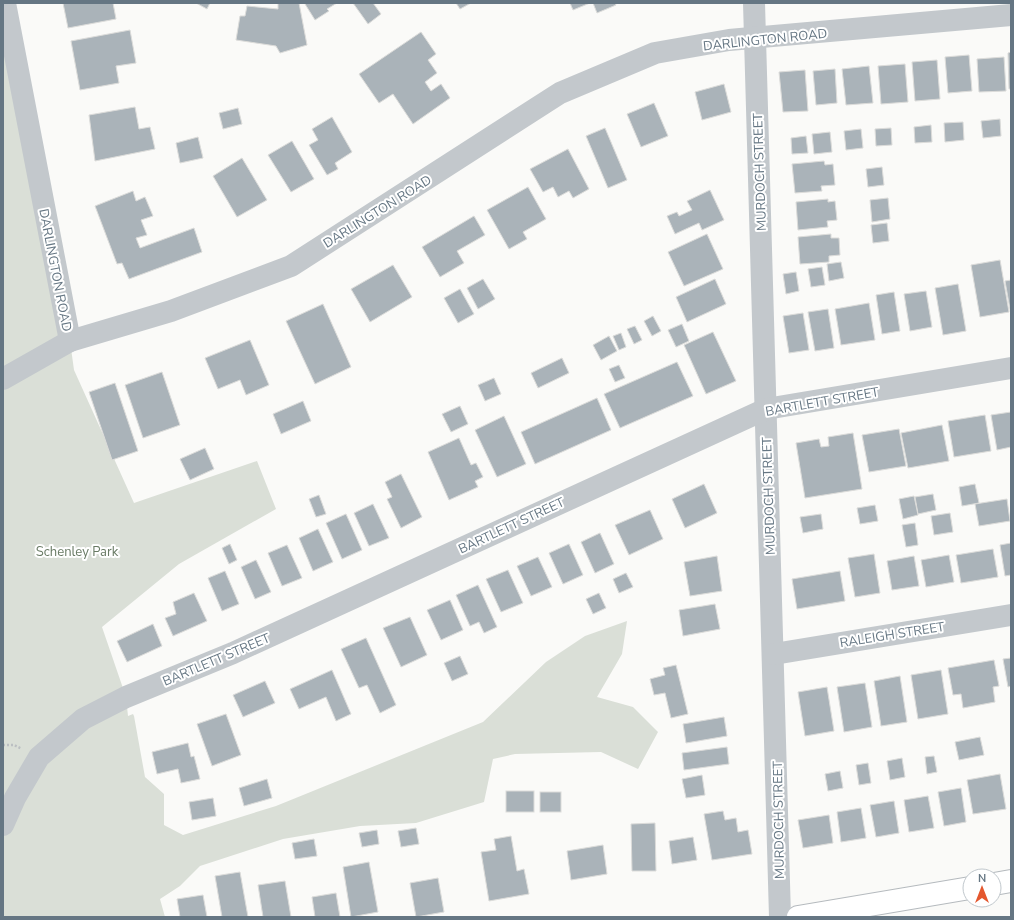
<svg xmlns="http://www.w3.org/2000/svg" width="1014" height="920" viewBox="0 0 1014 920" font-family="'Nunito Sans',sans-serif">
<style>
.green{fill:#dadfd7}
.building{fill:#aab3b9;stroke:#dcdcda}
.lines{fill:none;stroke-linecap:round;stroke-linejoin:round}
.major-casing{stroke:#b5babe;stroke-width:24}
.path{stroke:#bbbfc2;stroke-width:2.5;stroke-dasharray:2 2;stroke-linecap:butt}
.minor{stroke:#c3c8cc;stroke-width:22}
.major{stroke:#fff;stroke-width:22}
.labels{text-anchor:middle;stroke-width:4;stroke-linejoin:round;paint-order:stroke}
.street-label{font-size:13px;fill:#657683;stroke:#fff}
.park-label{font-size:13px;fill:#687a64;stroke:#fff}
</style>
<rect width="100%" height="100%" fill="#fafaf8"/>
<path class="green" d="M 3,3 L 70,341 L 74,370 L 134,503 L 257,461 L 276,509 L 179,564 L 102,627 L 126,697 L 128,716 L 133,714 L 134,716 L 145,777 L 164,794 L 164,825 L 183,835 L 276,806 L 483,722 L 546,662 L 585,636 L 627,621 L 622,654 L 597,697 L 633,707 L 658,732 L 638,769 L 601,752 L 515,754 L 493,759 L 484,802 L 416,823 L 360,826 L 283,839 L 200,866 L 180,886 L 160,899 L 165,917 L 3,917 Z"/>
<g class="building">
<path d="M 63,3 L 113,3 L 116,19 L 68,28 Z"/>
<path d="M 196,3 L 210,3 L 207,9 Z"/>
<path d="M 278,3 L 299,3 L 307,45 L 280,53 L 276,46 L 236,40 L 240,16 L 245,16 L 247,6 L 278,9 Z"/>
<path d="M 307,3 L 337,3 L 327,9 L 329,11 L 315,20 L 305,4 Z"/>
<path d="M 353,3 L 373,3 L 381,14 L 368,24 Z"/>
<path d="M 456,3 L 471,3 L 460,9 Z"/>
<path d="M 570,3 L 590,3 L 573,10 Z"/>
<path d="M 593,3 L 615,3 L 616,5 L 597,13 Z"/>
<path d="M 130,30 L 136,63 L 116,66 L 119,83 L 80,90 L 71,41 Z"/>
<path d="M 421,32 L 436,54 L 428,60 L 437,73 L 425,82 L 431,91 L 441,84 L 450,98 L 413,124 L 393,94 L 379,103 L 359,74 Z"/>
<path d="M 1011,52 L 1011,89 L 1009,89 L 1008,53 Z"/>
<path d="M 969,55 L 972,91 L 948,93 L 945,57 Z"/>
<path d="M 1004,57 L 1006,91 L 979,92 L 977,59 Z"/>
<path d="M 937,60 L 940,99 L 915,101 L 912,62 Z"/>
<path d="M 905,64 L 908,102 L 881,104 L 878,66 Z"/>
<path d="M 869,66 L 873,103 L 846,105 L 842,69 Z"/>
<path d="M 835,69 L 837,103 L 816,105 L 813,71 Z"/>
<path d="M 805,70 L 808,111 L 783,112 L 779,72 Z"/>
<path d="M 724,84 L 731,112 L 702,120 L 695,92 Z"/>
<path d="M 654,103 L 668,136 L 641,147 L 627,114 Z"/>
<path d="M 135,107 L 139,129 L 150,127 L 155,149 L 95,161 L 89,115 Z"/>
<path d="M 238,108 L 242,124 L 223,129 L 219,113 Z"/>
<path d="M 332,117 L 352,152 L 335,163 L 338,169 L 327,175 L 309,145 L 318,140 L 312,129 Z"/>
<path d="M 1000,119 L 1001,136 L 983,138 L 981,121 Z"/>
<path d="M 963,122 L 964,140 L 945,142 L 944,123 Z"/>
<path d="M 931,125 L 932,142 L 915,143 L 914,127 Z"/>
<path d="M 605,128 L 627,180 L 608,188 L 586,136 Z"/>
<path d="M 891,128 L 892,145 L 876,146 L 875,129 Z"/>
<path d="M 861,129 L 863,148 L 846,150 L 844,131 Z"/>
<path d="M 830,132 L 832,152 L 814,154 L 812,134 Z"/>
<path d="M 806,136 L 808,153 L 792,154 L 791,138 Z"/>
<path d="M 198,137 L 203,158 L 180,163 L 176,143 Z"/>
<path d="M 292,141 L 314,179 L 291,192 L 268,155 Z"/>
<path d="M 568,149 L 589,189 L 573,198 L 569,191 L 558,197 L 553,187 L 543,192 L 530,169 Z"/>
<path d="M 242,158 L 267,200 L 237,217 L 213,176 Z"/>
<path d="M 824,161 L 825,165 L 833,164 L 835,185 L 821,186 L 822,191 L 795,193 L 792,164 Z"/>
<path d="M 882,167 L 884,185 L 868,187 L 866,169 Z"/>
<path d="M 528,187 L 546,219 L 523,232 L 527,239 L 509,249 L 487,210 Z"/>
<path d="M 710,190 L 724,220 L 702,230 L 699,223 L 675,234 L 667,216 L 677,212 L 679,216 L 692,210 L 687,201 Z"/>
<path d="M 133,191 L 136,201 L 145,197 L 153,216 L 141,220 L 147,235 L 136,238 L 140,248 L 194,228 L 202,252 L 129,279 L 122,263 L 117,264 L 95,206 Z"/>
<path d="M 888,198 L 890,219 L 872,222 L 870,200 Z"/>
<path d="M 828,199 L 828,202 L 835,201 L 837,220 L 827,221 L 828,227 L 798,230 L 796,202 Z"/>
<path d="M 474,216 L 485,235 L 457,251 L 464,263 L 440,277 L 422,247 Z"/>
<path d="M 887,223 L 889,241 L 873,243 L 871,225 Z"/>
<path d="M 707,234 L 723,269 L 684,286 L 668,252 Z"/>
<path d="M 831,234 L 831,238 L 839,238 L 840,255 L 829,256 L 829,262 L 800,264 L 798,237 Z"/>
<path d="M 1000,260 L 1009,312 L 980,317 L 971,265 Z"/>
<path d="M 841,262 L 844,278 L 829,281 L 827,264 Z"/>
<path d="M 393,265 L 412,297 L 370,322 L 351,289 Z"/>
<path d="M 822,267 L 825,285 L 811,287 L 808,269 Z"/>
<path d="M 796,272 L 799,291 L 786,294 L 783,274 Z"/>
<path d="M 483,279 L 495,299 L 478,309 L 467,288 Z"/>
<path d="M 715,279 L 726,304 L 687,322 L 676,297 Z"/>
<path d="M 1011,280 L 1011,315 L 1005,281 Z"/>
<path d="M 958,284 L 966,331 L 943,335 L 935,288 Z"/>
<path d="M 460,289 L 474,314 L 458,323 L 444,298 Z"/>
<path d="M 926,291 L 932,327 L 910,331 L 904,294 Z"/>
<path d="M 894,292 L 900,331 L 882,334 L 876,295 Z"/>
<path d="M 869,303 L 875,340 L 841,345 L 835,309 Z"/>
<path d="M 323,304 L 351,367 L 315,384 L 286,321 Z"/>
<path d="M 828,309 L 834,348 L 815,351 L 808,312 Z"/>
<path d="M 803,313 L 809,350 L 789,353 L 783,316 Z"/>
<path d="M 653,316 L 661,331 L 652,336 L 644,321 Z"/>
<path d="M 682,324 L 689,341 L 676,347 L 668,330 Z"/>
<path d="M 635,326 L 642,340 L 634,344 L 627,329 Z"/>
<path d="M 713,332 L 736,381 L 706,394 L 684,345 Z"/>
<path d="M 621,333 L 626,347 L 619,350 L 613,336 Z"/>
<path d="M 609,336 L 617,351 L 601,360 L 593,345 Z"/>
<path d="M 250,340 L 269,385 L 246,395 L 240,380 L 218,389 L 205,358 Z"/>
<path d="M 562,358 L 569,373 L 538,388 L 531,373 Z"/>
<path d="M 677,362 L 693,396 L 620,428 L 604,394 Z"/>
<path d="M 619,365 L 625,378 L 615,382 L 609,369 Z"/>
<path d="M 162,372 L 180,425 L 143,438 L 125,385 Z"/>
<path d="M 494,378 L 501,394 L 485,401 L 478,385 Z"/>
<path d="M 115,383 L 138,451 L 112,460 L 89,392 Z"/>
<path d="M 597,398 L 611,430 L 535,464 L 521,432 Z"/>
<path d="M 303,401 L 311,421 L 281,434 L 273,414 Z"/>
<path d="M 460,406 L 468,424 L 451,432 L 442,414 Z"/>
<path d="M 1011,412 L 1011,447 L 997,450 L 991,415 Z"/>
<path d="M 985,415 L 991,451 L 954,457 L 948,421 Z"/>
<path d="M 504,416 L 526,464 L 497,477 L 475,430 Z"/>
<path d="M 942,425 L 949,461 L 908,468 L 901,433 Z"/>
<path d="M 899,429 L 906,466 L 869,472 L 862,435 Z"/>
<path d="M 853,433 L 862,489 L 805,498 L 796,443 L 819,439 L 821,447 L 829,446 L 828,437 Z"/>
<path d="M 459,438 L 471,465 L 476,463 L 483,477 L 475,481 L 478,487 L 449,500 L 428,452 Z"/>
<path d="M 205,448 L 214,469 L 190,480 L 180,459 Z"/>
<path d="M 401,474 L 422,517 L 401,528 L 387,499 L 392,497 L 385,482 Z"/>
<path d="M 704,484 L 717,513 L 685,528 L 672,499 Z"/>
<path d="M 975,484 L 979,503 L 962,506 L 959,487 Z"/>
<path d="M 933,494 L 936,510 L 918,514 L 915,497 Z"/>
<path d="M 319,495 L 326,514 L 316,517 L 309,499 Z"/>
<path d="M 914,496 L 918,515 L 903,519 L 899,499 Z"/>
<path d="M 1007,499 L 1010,521 L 979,526 L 975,504 Z"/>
<path d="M 373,504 L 389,538 L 369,546 L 354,513 Z"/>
<path d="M 875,505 L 878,521 L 860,524 L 857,508 Z"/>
<path d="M 650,510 L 663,539 L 629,555 L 615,525 Z"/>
<path d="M 950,513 L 953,532 L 934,535 L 931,516 Z"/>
<path d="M 346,514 L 362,550 L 342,559 L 326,523 Z"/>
<path d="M 821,514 L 823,529 L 803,533 L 800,517 Z"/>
<path d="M 915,523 L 918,545 L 906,547 L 902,525 Z"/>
<path d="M 318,529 L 333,562 L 313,571 L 299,538 Z"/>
<path d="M 600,533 L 614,564 L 595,573 L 581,542 Z"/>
<path d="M 1011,543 L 1011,575 L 1005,576 L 1000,545 Z"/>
<path d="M 230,544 L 237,560 L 229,564 L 222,548 Z"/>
<path d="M 569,544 L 583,575 L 563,584 L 549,553 Z"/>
<path d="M 287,545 L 302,578 L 282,586 L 268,553 Z"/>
<path d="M 993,549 L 998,577 L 961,583 L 956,555 Z"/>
<path d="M 874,554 L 880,593 L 855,597 L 848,558 Z"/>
<path d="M 949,555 L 954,582 L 926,587 L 921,560 Z"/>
<path d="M 717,556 L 722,591 L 690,596 L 684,562 Z"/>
<path d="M 914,556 L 919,586 L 892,590 L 887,561 Z"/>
<path d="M 538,557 L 552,587 L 531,596 L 517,566 Z"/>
<path d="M 256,560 L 271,592 L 255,599 L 241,567 Z"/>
<path d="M 508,570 L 523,603 L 501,612 L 486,579 Z"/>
<path d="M 225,571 L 239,604 L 222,611 L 208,578 Z"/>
<path d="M 840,571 L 845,601 L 797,609 L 792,579 Z"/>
<path d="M 626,573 L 633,587 L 619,593 L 613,579 Z"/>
<path d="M 478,585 L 497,627 L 484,633 L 479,622 L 470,626 L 456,595 Z"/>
<path d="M 194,593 L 207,621 L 173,636 L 165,618 L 176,614 L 173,602 Z"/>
<path d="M 599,593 L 606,608 L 593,614 L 586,599 Z"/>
<path d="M 450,600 L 463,630 L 441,640 L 427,610 Z"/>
<path d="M 715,604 L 720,629 L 683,636 L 679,610 Z"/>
<path d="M 410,617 L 427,655 L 401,667 L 383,628 Z"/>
<path d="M 153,624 L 162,646 L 127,662 L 117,641 Z"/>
<path d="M 366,638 L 396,705 L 380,713 L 367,685 L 359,688 L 341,649 Z"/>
<path d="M 460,656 L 468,674 L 452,681 L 444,663 Z"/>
<path d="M 1011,658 L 1011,686 L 1008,687 L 1003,659 Z"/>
<path d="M 994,660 L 999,686 L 993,687 L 995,702 L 963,708 L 961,694 L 953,695 L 948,668 Z"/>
<path d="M 676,665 L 688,714 L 671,718 L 665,693 L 654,695 L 650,679 L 665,675 L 663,668 Z"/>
<path d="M 332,670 L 351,714 L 336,721 L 326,697 L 299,709 L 290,689 Z"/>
<path d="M 941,670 L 948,714 L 918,719 L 911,675 Z"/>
<path d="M 900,676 L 907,722 L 881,726 L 874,681 Z"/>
<path d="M 265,681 L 275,703 L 243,717 L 233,695 Z"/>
<path d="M 865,683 L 872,727 L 844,732 L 837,687 Z"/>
<path d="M 827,687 L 834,731 L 805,736 L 798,692 Z"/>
<path d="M 226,714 L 241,755 L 212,766 L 197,724 Z"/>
<path d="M 724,717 L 727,736 L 686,743 L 683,724 Z"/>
<path d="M 980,737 L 984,755 L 959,760 L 955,742 Z"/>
<path d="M 188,743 L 191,757 L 194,756 L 200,779 L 181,783 L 178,769 L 157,774 L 152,752 Z"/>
<path d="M 727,747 L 729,764 L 684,770 L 682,753 Z"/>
<path d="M 934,756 L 937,772 L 927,774 L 925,757 Z"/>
<path d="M 902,758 L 905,777 L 890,780 L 887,761 Z"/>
<path d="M 868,763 L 871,783 L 859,785 L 856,765 Z"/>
<path d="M 840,771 L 843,788 L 828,791 L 825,774 Z"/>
<path d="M 1000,774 L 1006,809 L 973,814 L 967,780 Z"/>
<path d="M 702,775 L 705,795 L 686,798 L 682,779 Z"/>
<path d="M 267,779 L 272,798 L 244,806 L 239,788 Z"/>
<path d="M 961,788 L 966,822 L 944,826 L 938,792 Z"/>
<rect x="506" y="791" width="28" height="21"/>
<rect x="540" y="792" width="21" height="20"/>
<path d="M 928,796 L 934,828 L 909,832 L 904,800 Z"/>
<path d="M 213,798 L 216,816 L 192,820 L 189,802 Z"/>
<path d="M 894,801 L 899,833 L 876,837 L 870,805 Z"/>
<path d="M 861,808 L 866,838 L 841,842 L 837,812 Z"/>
<path d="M 723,811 L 725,820 L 736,818 L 738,832 L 748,830 L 752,854 L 712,860 L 704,814 Z"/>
<path d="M 829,815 L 833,843 L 803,848 L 798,820 Z"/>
<path d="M 655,823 L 656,871 L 632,871 L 631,824 Z"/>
<path d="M 416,828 L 419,844 L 401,847 L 398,831 Z"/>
<path d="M 377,830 L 379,844 L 362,847 L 359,833 Z"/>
<path d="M 511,836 L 517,871 L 524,869 L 529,894 L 489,901 L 481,852 L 496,850 L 494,839 Z"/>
<path d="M 693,837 L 697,860 L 672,864 L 669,841 Z"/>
<path d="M 314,839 L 317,856 L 295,859 L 292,843 Z"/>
<path d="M 603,845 L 607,874 L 571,880 L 567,851 Z"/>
<path d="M 369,862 L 378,912 L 351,917 L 343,867 Z"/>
<path d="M 240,872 L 248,917 L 222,917 L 215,876 Z"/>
<path d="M 438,878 L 444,912 L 416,917 L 410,883 Z"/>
<path d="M 285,881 L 291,917 L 263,917 L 258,885 Z"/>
<path d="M 336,893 L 340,917 L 315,917 L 312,897 Z"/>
<path d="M 203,895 L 207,917 L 180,917 L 177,899 Z"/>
</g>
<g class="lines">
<g class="major-casing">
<g id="major">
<path d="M 994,884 L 1011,881"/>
<path d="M 798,917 L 970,888"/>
</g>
</g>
<path class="path" d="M 3,745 L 14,745 L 22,749"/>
<g class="minor">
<path d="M 5,3 L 70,341"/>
<path d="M 754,3 L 780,917"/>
<path d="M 3,379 L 70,341 L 171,311 L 291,266 L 560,93 L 655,53 L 729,40 L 1011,15"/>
<path d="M 774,654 L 1011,615"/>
<path d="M 3,825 L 15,798 L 39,757 L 83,719 L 126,697 L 233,653 L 766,409 L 1011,368"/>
</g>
<use href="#major" class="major"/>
</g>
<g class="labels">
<g class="street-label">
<text transform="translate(765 39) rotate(-6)" y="5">DARLINGTON ROAD</text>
<text transform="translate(759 172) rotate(-92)" y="5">MURDOCH STREET</text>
<text transform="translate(377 211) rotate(-32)" y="5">DARLINGTON ROAD</text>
<text transform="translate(56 270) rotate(79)" y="5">DARLINGTON ROAD</text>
<text transform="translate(822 401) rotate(-10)" y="5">BARTLETT STREET</text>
<text transform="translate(768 496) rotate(-92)" y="5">MURDOCH STREET</text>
<text transform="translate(511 525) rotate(-25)" y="5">BARTLETT STREET</text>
<text transform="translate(892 634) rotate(-9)" y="5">RALEIGH STREET</text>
<text transform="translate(216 659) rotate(-23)" y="5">BARTLETT STREET</text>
<text transform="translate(778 820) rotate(-91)" y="5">MURDOCH STREET</text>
</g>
<g class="park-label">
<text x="77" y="556">Schenley Park</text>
</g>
</g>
<rect width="1014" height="920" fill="none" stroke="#657683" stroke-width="8"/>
<g transform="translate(982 888)"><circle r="19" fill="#ffffff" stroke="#c1c8cd"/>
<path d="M0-3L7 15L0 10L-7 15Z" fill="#e4572e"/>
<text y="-6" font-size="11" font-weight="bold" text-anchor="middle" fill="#657683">N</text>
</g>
</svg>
